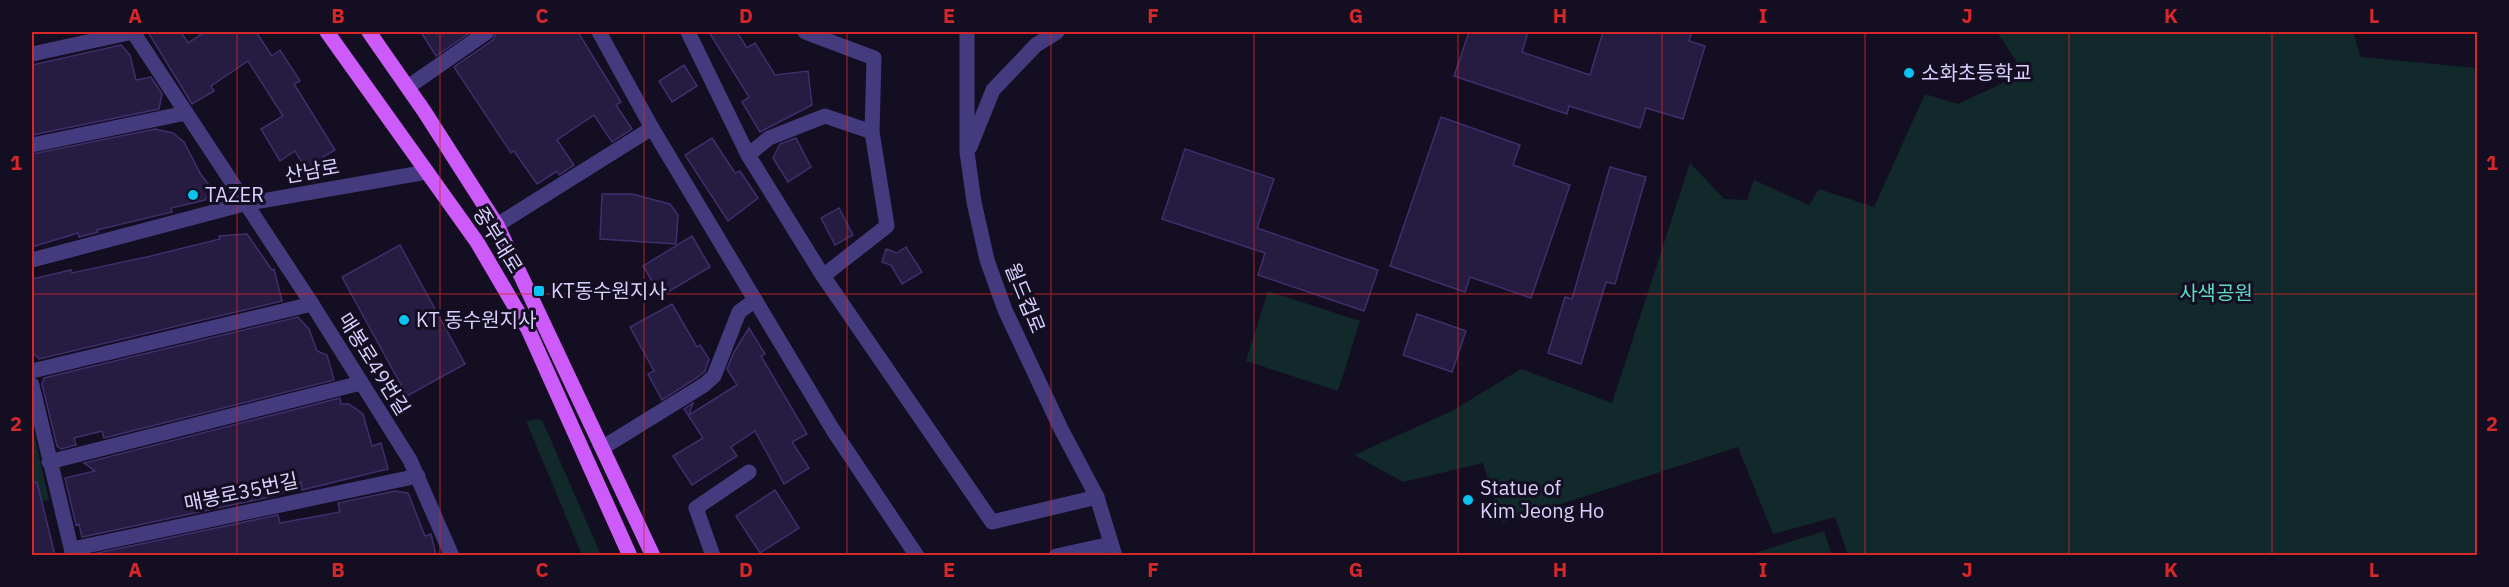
<svg xmlns="http://www.w3.org/2000/svg" width="2509" height="587" viewBox="0 0 2509 587" font-family="'IBM Plex Sans','Noto Sans KR',sans-serif">
<style>
.green{fill:#11292b}
.building{fill:#261b41;stroke:#402e6d;stroke-width:1.5}
.lines{fill:none;stroke-linecap:round;stroke-linejoin:round}
.minor{stroke:#443b7e;stroke-width:15}
.tertiary{stroke:#443b7e;stroke-width:15}
.primary{stroke:#cd5bf9;stroke-width:15}
.grid{fill:none;stroke:#d62828;stroke-width:1.5;stroke-opacity:0.55}
.poi-dot{fill:#09c3f1;stroke:#130e21;stroke-width:2}
.labels{text-anchor:middle;stroke-width:6;stroke-linejoin:round;paint-order:stroke}
.poi-label{font-size:20px;fill:#d9d0fd;stroke:#130e21;text-anchor:start}
.street-label{font-size:20px;fill:#d9d0fd;stroke:#130e21}
.park-label{font-size:20px;fill:#5fdbc7;stroke:#130e21}
.neatline{fill:none;stroke:#d62828;stroke-width:2}
.grid-label{font-size:20px;text-anchor:middle;font-weight:bold;fill:#d62828}
</style>
<rect width="100%" height="100%" fill="#130e21"/>
<g class="green">
<path d="M 1997,32 L 2353,32 L 2361,57 L 2477,68 L 2477,555 L 1848,555 L 1835,517 L 1773,534 L 1738,447 L 1502,523 L 1483,463 L 1403,482 L 1354,455 L 1452,411 L 1521,369 L 1612,403 L 1690,163 L 1724,199 L 1747,200 L 1754,180 L 1809,205 L 1819,189 L 1874,207 L 1925,94 L 1958,104 L 2024,73 Z"/>
<path d="M 1268,291 L 1360,321 L 1338,391 L 1246,361 Z"/>
<path d="M 539,419 L 543,422 L 601,555 L 582,555 L 526,421 Z"/>
<path d="M 32,425 L 49,500 L 32,504 Z"/>
<path d="M 1824,531 L 1832,555 L 1749,555 Z"/>
</g>
<g class="building">
<path d="M 148,32 L 181,32 L 188,43 L 205,32 L 256,32 L 272,56 L 280,50 L 300,81 L 294,84 L 335,150 L 323,157 L 332,172 L 314,182 L 295,151 L 280,161 L 261,129 L 283,116 L 248,61 L 211,86 L 214,91 L 192,104 Z"/>
<path d="M 421,32 L 471,32 L 436,56 Z"/>
<path d="M 497,32 L 578,32 L 621,102 L 616,105 L 632,129 L 612,142 L 594,115 L 557,140 L 574,165 L 559,175 L 557,171 L 537,184 L 514,151 L 511,153 L 454,67 L 493,40 Z"/>
<path d="M 709,32 L 737,32 L 747,48 L 755,43 L 775,75 L 808,71 L 812,105 L 760,132 L 742,102 L 749,97 Z"/>
<path d="M 1469,32 L 1528,32 L 1522,52 L 1590,75 L 1603,32 L 1692,32 L 1689,41 L 1705,46 L 1683,119 L 1646,108 L 1640,128 L 1569,106 L 1567,114 L 1454,76 Z"/>
<path d="M 121,45 L 130,55 L 136,80 L 151,77 L 162,94 L 159,109 L 32,135 L 32,65 Z"/>
<path d="M 684,65 L 697,86 L 672,102 L 659,81 Z"/>
<path d="M 1441,117 L 1520,145 L 1513,165 L 1570,185 L 1531,298 L 1470,277 L 1465,292 L 1390,266 Z"/>
<path d="M 155,129 L 173,133 L 184,142 L 200,173 L 212,189 L 205,200 L 171,208 L 172,212 L 97,230 L 98,232 L 79,237 L 78,233 L 32,247 L 32,154 Z"/>
<path d="M 712,138 L 735,173 L 740,171 L 758,198 L 728,221 L 685,155 Z"/>
<path d="M 796,138 L 811,167 L 788,182 L 773,158 L 780,144 Z"/>
<path d="M 1185,149 L 1274,179 L 1257,228 L 1378,270 L 1364,311 L 1258,275 L 1265,253 L 1162,219 Z"/>
<path d="M 1610,167 L 1646,177 L 1615,284 L 1606,282 L 1581,364 L 1548,353 L 1565,297 L 1572,299 Z"/>
<path d="M 602,194 L 632,194 L 670,204 L 678,215 L 676,244 L 600,239 Z"/>
<path d="M 839,208 L 853,235 L 835,245 L 821,218 Z"/>
<path d="M 247,234 L 272,270 L 274,269 L 282,301 L 39,359 L 32,352 L 32,279 L 71,270 L 72,273 L 151,256 L 220,239 L 219,236 Z"/>
<path d="M 692,236 L 710,267 L 661,296 L 643,266 Z"/>
<path d="M 400,245 L 465,364 L 407,396 L 342,277 Z"/>
<path d="M 906,247 L 922,272 L 902,284 L 891,265 L 882,262 L 886,249 L 897,253 Z"/>
<path d="M 672,304 L 697,347 L 700,345 L 709,359 L 705,371 L 698,377 L 662,400 L 648,374 L 654,371 L 630,327 Z"/>
<path d="M 1417,314 L 1466,331 L 1452,372 L 1403,355 Z"/>
<path d="M 298,317 L 309,329 L 317,351 L 327,355 L 334,380 L 104,438 L 102,431 L 74,438 L 76,445 L 61,449 L 57,446 L 42,384 L 44,378 Z"/>
<path d="M 749,328 L 765,354 L 761,356 L 807,434 L 792,442 L 809,468 L 784,484 L 755,431 L 731,447 L 737,456 L 692,485 L 673,456 L 703,438 L 684,409 L 693,403 L 689,415 L 737,385 L 727,369 L 734,352 Z"/>
<path d="M 340,398 L 341,404 L 349,404 L 363,414 L 372,446 L 381,443 L 388,469 L 302,490 L 301,482 L 279,495 L 82,537 L 79,524 L 76,525 L 65,478 L 95,471 L 84,463 Z"/>
<path d="M 37,482 L 50,535 L 55,555 L 32,555 L 32,483 Z"/>
<path d="M 775,490 L 799,528 L 760,553 L 736,516 Z"/>
<path d="M 395,491 L 408,493 L 425,536 L 431,534 L 436,555 L 88,555 L 278,515 L 280,523 L 313,517 L 340,512 L 338,503 Z"/>
</g>
<g class="lines">
<g class="minor">
<path d="M 133,32 L 312,304 L 410,460 L 452,556"/>
<path d="M 599,32 L 652,128 L 833,430 L 917,556"/>
<path d="M 688,32 L 748,155 L 823,276 L 992,522 L 1097,497"/>
<path d="M 805,32 L 874,58 L 872,132 L 887,226 L 823,276"/>
<path d="M 32,54 L 133,32"/>
<path d="M 408,87 L 487,32"/>
<path d="M 32,145 L 186,113"/>
<path d="M 748,155 L 769,138 L 825,116 L 872,132"/>
<path d="M 497,225 L 652,128"/>
<path d="M 32,260 L 244,204 L 427,172"/>
<path d="M 32,371 L 312,304"/>
<path d="M 32,385 L 73,556"/>
<path d="M 602,448 L 704,385 L 714,376 L 739,312 L 755,300"/>
<path d="M 49,462 L 361,383"/>
<path d="M 72,549 L 418,476"/>
<path d="M 713,556 L 696,508 L 749,472"/>
<path d="M 1056,556 L 1111,544"/>
</g>
<g class="tertiary">
<path d="M 967,32 L 967,152 L 974,202 L 987,260 L 1005,310 L 1061,429 L 1097,497 L 1115,556"/>
<path d="M 970,147 L 993,90 L 1036,45 L 1057,32"/>
</g>
<g class="primary">
<path d="M 327,32 L 477,242 L 528,329 L 630,556"/>
<path d="M 369,32 L 424,111 L 497,225 L 653,556"/>
</g>
</g>
<path class="grid" d="M 237,32 L 237,556M 440,32 L 440,556M 644,32 L 644,556M 847,32 L 847,556M 1051,32 L 1051,556M 1254,32 L 1254,556M 1458,32 L 1458,556M 1662,32 L 1662,556M 1865,32 L 1865,556M 2069,32 L 2069,556M 2272,32 L 2272,556M 32,294 L 2478,294"/>
<g class="poi-dot">
<circle cx="1909" cy="73" r="6"/>
<circle cx="193" cy="195" r="6"/>
<rect x="533" y="285" width="12" height="12" rx="3"/>
<circle cx="404" cy="320" r="6"/>
<circle cx="1468" cy="500" r="6"/>
</g>
<g class="labels">
<g class="poi-label">
<text x="1921" y="80">소화초등학교</text>
<text x="205" y="202">TAZER</text>
<text x="551" y="298">KT동수원지사</text>
<text x="416" y="327">KT 동수원지사</text>
<text x="1480" y="495">Statue of<tspan x="1480" dy="23">Kim Jeong Ho</tspan></text>
</g>
<g class="street-label">
<text transform="translate(312 171) rotate(-10)" y="7">산남로</text>
<text transform="translate(498 240) rotate(58)" y="7">중부대로</text>
<text transform="translate(1025 298) rotate(68)" y="7">월드컵로</text>
<text transform="translate(374 364) rotate(58)" y="7">매봉로49번길</text>
<text transform="translate(241 492) rotate(-12)" y="7">매봉로35번길</text>
</g>
<g class="park-label">
<text x="2216" y="300">사색공원</text>
</g>
</g>
<rect width="2509" height="587" fill="none" stroke="#130e21" stroke-width="66"/>
<rect x="33" y="33" width="2443" height="521" class="neatline"/>
<g class="grid-label">
<text x="135" y="23">A</text>
<text x="338" y="23">B</text>
<text x="542" y="23">C</text>
<text x="746" y="23">D</text>
<text x="949" y="23">E</text>
<text x="1153" y="23">F</text>
<text x="1356" y="23">G</text>
<text x="1560" y="23">H</text>
<text x="1763" y="23">I</text>
<text x="1967" y="23">J</text>
<text x="2171" y="23">K</text>
<text x="2374" y="23">L</text>
<text x="16" y="170">1</text>
<text x="2492" y="170">1</text>
<text x="16" y="431">2</text>
<text x="2492" y="431">2</text>
<text x="135" y="577">A</text>
<text x="338" y="577">B</text>
<text x="542" y="577">C</text>
<text x="746" y="577">D</text>
<text x="949" y="577">E</text>
<text x="1153" y="577">F</text>
<text x="1356" y="577">G</text>
<text x="1560" y="577">H</text>
<text x="1763" y="577">I</text>
<text x="1967" y="577">J</text>
<text x="2171" y="577">K</text>
<text x="2374" y="577">L</text>
</g>
</svg>
